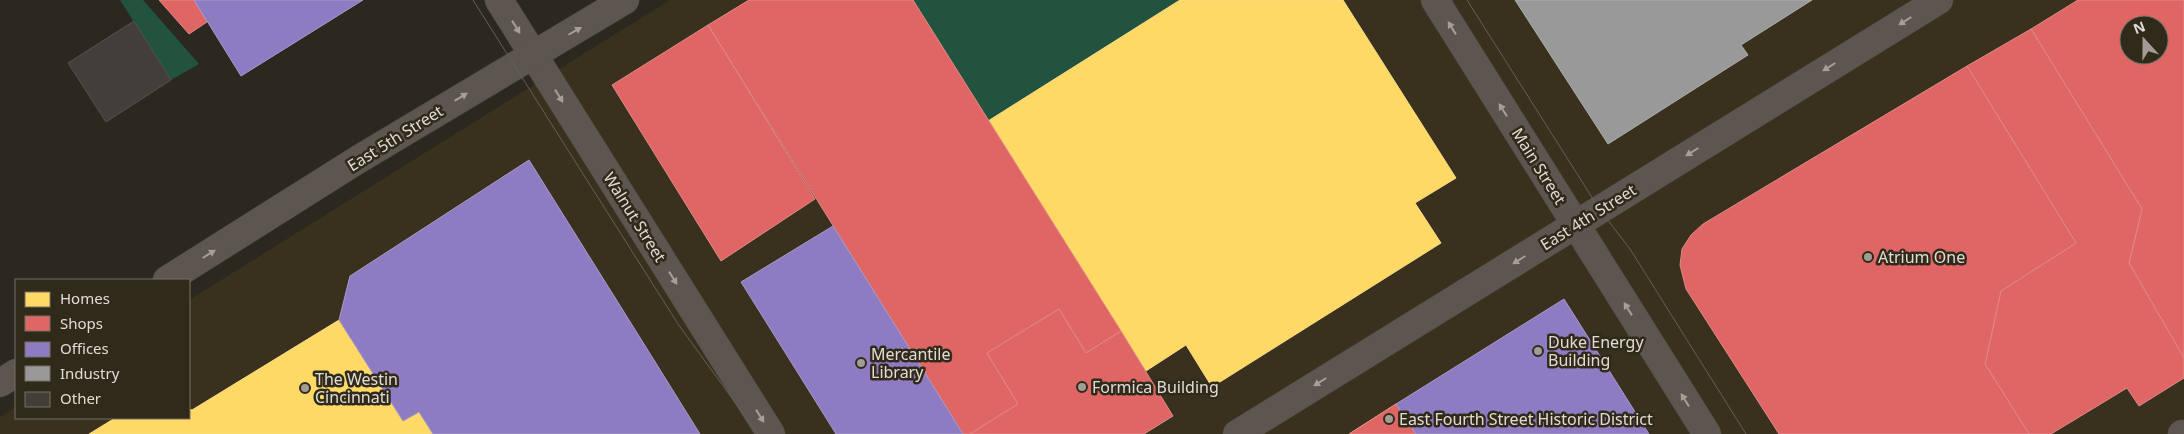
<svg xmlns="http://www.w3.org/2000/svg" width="2184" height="434" viewBox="0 0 2184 434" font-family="'Noto Sans',sans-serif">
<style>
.built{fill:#39311d;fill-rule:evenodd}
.green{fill:#21533e}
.homes{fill:#ffd966;stroke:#f6da87}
.shops{fill:#e06666;stroke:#e08987;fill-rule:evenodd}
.offices{fill:#8e7cc3;stroke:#a799c8}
.industry{fill:#999;stroke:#aeadaa}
.building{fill:#423e39;stroke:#57514c}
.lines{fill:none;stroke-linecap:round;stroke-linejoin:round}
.minor-casing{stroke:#47443d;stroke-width:29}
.tertiary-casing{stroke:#47443d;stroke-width:29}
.minor{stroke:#5d554f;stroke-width:28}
.tertiary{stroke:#5d554f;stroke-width:28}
.tram{stroke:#655f5a;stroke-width:1}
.oneway{fill:#a59f98}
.poi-dot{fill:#a19d94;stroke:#302a1b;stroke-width:2}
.labels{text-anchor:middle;stroke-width:5;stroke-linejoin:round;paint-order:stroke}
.street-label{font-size:16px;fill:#e0dcd3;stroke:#302a1b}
.poi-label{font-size:16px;fill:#e0dcd3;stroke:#302a1b;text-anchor:start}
</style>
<rect width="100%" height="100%" fill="#2b2820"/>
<path class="built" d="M 670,0 L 2184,0 L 2184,434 L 0,434 L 0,417 L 16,407 L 16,418 L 189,418 L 189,300 ZM 2129,25 L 2159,25 L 2159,55 L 2129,55 Z"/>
<g class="green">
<path d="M 120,0 L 143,0 L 199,64 L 171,80 Z"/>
<path d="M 913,0 L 1180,0 L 988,121 Z"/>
</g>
<g class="homes">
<path d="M 1180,0 L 1343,0 L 1456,178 L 1415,203 L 1441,243 L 1212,387 L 1186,345 L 1146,371 L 988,121 Z"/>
<path d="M 339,320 L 403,421 L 419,412 L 433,434 L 89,434 L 115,418 L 189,418 L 189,409 L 192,410 Z"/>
</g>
<g class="shops">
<path d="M 159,0 L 194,0 L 207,22 L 189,34 Z"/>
<path d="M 749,0 L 913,0 L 1121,331 L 1086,353 L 1059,309 L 987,353 L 1018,404 L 970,434 L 963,434 L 708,25 Z"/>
<path d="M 2078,0 L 2184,0 L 2184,358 L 2129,263 L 2142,209 L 2031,29 ZM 2129,25 L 2159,25 L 2159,55 L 2129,55 Z"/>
<path d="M 708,25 L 815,199 L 721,261 L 612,85 Z"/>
<path d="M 2031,29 L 2142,209 L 2129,263 L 2184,358 L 2184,378 L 2139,406 L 2127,388 L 2051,434 L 2029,434 L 1985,364 L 2001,291 L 2076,243 L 1967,66 Z"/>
<path d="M 1967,66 L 2076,243 L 2001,291 L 1985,364 L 2029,434 L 1779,434 L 1686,289 L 1680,265 L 1682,249 L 1691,235 L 1703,224 Z"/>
<path d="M 1059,309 L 1086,353 L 1121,331 L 1173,416 L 1144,434 L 970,434 L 1018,404 L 987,353 Z"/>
<path d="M 1396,404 L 1416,434 L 1349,434 Z"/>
<path d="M 1396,404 L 1416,434 L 1349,434 Z"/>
</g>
<g class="offices">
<path d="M 194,0 L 363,0 L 241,76 Z"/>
<path d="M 529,160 L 649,352 L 700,434 L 433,434 L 419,412 L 403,421 L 339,320 L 350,276 Z"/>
<path d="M 833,226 L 963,434 L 836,434 L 741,282 Z"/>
<path d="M 1564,299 L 1649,434 L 1416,434 L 1396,404 Z"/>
</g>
<path class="industry" d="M 1515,0 L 1812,0 L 1741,45 L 1748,55 L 1608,144 Z"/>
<path class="building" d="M 134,21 L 171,80 L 106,122 L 68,63 Z"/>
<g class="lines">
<g class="minor-casing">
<path id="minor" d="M 2182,434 L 2184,434"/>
</g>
<g class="tertiary-casing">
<g id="tertiary">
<path d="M 499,0 L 771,434"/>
<path d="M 1435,0 L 1707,434"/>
<path d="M 167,280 L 359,159 L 625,0"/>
<path d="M 0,383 L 16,373"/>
<path d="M 1237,434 L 1939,0"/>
</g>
</g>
<use href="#minor" class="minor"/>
<use href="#tertiary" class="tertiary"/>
<g class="tram">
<path d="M 473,0 L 678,324 L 758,434"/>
<path d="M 1467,0 L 1600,210 L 1630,249 L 1746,434"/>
</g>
</g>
<defs><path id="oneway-solid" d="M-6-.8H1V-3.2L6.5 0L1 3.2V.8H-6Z" transform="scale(1.25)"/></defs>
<g class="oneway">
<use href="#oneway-solid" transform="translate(1905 21) rotate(148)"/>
<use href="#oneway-solid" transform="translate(516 27) rotate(58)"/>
<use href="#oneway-solid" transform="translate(1452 28) rotate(-122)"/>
<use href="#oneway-solid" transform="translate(575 31) rotate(-30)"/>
<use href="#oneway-solid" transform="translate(1829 67) rotate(148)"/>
<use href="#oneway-solid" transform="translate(559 96) rotate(58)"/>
<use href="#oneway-solid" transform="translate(461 97) rotate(-31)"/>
<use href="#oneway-solid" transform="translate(1503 110) rotate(-122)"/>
<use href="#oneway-solid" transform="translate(1692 152) rotate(148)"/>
<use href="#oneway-solid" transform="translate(209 254) rotate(-32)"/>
<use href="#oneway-solid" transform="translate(1519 260) rotate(148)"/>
<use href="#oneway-solid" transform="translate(673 278) rotate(58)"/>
<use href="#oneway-solid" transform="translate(1628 309) rotate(-122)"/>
<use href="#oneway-solid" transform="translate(1320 382) rotate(148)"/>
<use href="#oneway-solid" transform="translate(1685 400) rotate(-122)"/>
<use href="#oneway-solid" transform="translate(760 416) rotate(58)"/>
</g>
<g class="poi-dot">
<circle cx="1868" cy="257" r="5"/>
<circle cx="1538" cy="351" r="5"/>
<circle cx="861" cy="363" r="5"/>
<circle cx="1082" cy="387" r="5"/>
<circle cx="305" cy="388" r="5"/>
<circle cx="1389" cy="419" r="5"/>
</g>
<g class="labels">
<g class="street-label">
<text transform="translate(395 138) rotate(-32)" y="6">East 5th Street</text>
<text transform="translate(1539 166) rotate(58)" y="6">Main Street</text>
<text transform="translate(635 217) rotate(58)" y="6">Walnut Street</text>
<text transform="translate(1588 217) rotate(-32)" y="6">East 4th Street</text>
</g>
<g class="poi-label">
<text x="1878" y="263">Atrium One</text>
<text x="1548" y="348">Duke Energy<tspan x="1548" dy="18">Building</tspan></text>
<text x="871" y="360">Mercantile<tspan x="871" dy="18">Library</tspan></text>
<text x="315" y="385">The Westin<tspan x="315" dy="18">Cincinnati</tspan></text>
<text x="1092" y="393">Formica Building</text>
<text x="1399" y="425">East Fourth Street Historic District</text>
</g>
</g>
<rect x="15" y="279" width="175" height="140" fill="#302a1b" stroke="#767165"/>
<rect x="25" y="292" width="25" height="15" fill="#ffd966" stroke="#767165"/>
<text x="60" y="304" font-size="15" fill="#e0dcd3">Homes</text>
<rect x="25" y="316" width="25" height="15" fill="#e06666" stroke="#767165"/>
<text x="60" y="329" font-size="15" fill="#e0dcd3">Shops</text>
<rect x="25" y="342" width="25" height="15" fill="#8e7cc3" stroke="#767165"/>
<text x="60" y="354" font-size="15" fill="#e0dcd3">Offices</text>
<rect x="25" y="366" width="25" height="15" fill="#999999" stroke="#767165"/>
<text x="60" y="379" font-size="15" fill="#e0dcd3">Industry</text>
<rect x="25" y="392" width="25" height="15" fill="#423e39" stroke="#767165"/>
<text x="60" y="404" font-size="15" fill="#e0dcd3">Other</text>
<g transform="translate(2144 40) rotate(339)"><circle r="24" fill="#302a1b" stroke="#767165"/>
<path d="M0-4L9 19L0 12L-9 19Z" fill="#a19d94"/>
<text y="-8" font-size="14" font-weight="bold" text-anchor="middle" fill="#e0dcd3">N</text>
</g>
</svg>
